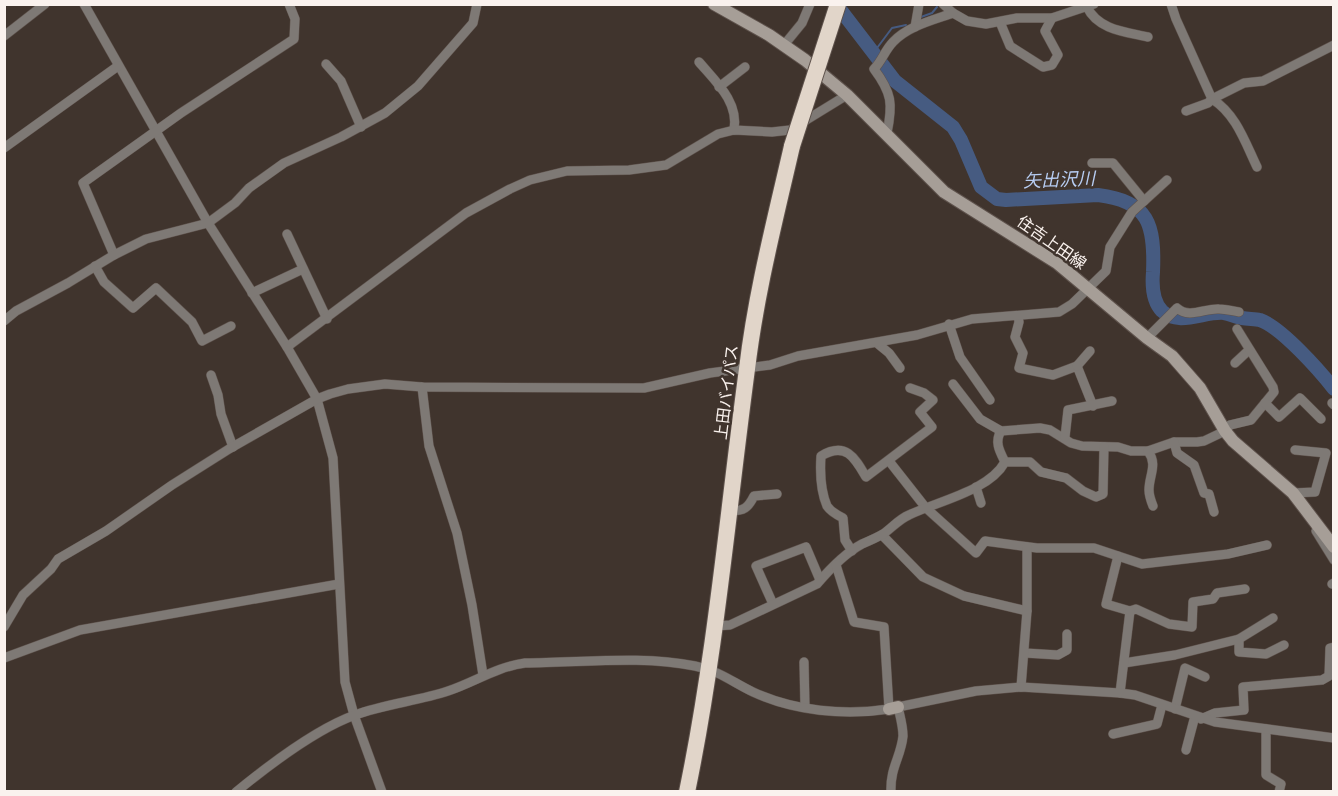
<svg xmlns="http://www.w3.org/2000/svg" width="1338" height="796" viewBox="0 0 1338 796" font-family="Montserrat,'Noto Sans JP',sans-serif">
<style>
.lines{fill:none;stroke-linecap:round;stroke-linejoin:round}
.stream{stroke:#465b81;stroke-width:2}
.river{stroke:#465b81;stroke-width:14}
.street-casing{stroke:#5e524c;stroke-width:10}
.secondary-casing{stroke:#5e524c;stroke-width:14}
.highway-casing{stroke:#5e524c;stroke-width:18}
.street{stroke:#7e7975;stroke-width:9}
.secondary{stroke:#a69e97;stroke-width:12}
.highway{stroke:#e1d5c9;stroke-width:16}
.highway-bridge-casing{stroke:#5e524c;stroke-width:18;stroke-linecap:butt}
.highway-bridge{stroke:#e1d5c9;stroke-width:16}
.labels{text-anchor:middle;stroke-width:5;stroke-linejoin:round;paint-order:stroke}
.street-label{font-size:16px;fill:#faf2ee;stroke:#40342d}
.water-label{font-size:18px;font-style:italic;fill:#b7cdf3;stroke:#40342d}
</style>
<rect width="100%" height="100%" fill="#40342d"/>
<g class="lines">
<g class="stream">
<path d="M 921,17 L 932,13 L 937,7"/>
<path d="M 874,52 L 892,28 L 906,25"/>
</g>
<path class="river" d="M 836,4 L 895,81 L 953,127 L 961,140 L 981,187 L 997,199 L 1006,200 L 1098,195 C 1149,201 1155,225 1153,272 C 1152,284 1152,301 1162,311 C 1179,327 1205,311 1224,313 C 1230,314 1236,317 1242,318 C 1248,319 1255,319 1260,320 C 1281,327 1320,371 1334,389"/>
<g class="street-casing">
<g id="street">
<path d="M 84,4 L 208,223 L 287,347 L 317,399 L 333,458 L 345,682 L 354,715 L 382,792"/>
<path d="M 943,4 L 953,13 L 967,21 L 986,24 L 1017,18 L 1052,18 L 1094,4"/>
<path d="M 1171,4 L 1176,19 L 1212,99 C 1236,114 1245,142 1257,167"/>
<path d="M 1087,7 C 1098,30 1126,32 1148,37"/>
<path d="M 1000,22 L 1010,46 L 1043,67 L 1052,65 L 1058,55 L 1045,31 L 1052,18"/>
<path d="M 915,27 L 919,4"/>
<path d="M 4,36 L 45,4"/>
<path d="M 784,45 L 802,23 L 810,4"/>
<path d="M 699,62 C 716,82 739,102 734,130"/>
<path d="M 326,64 L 341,81 L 361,127"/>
<path d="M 719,87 L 745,67"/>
<path d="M 1186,111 L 1208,103 L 1212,99 L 1244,83 L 1263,81 L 1334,45"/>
<path d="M 887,133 C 893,104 892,93 874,69 C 882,61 885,50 893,42 C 908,26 933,20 953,13"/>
<path d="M 4,148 L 118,66"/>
<path d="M 1092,163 L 1113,163 L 1144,201"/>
<path d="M 287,234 L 327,319"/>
<path d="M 114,255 L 83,183 L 181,113 L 294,39 L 295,19 L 289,4"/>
<path d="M 95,266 L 104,282 L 133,308 L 156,288 L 192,322 L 202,341 L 231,326"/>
<path d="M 252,293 L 303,269"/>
<path d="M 1018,316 L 1019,322 L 1015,337 L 1023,353 L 1019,368 L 1053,375 L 1077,366 L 1093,406"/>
<path d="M 4,321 L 16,311 L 68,283 L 114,255 L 146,239 L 208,223 L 235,203 L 249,188 L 284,163 L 341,137 L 385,113 L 418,86 L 473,23 L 477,4"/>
<path d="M 949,324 L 960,357 L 990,400"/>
<path d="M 1147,338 L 1177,308 C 1189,319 1205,308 1219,309 C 1226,309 1232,311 1239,312"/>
<path d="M 878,344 L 889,353 L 900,368"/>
<path d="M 287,347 L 466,213 L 510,189 L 530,180 L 567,171 L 629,170 L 666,165 L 718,134 L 734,130 L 772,132 L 790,130 L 847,95"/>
<path d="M 1235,363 L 1249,350"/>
<path d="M 1077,366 L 1090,351"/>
<path d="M 211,375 L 218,395 L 221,414 L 233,447"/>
<path d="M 953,384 L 980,419 L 1001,431 L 1040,428 L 1050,430 L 1071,443 L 1082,446 L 1118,447 L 1131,451 L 1148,451 L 1174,442 L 1197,442 L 1204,441 L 1225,431 L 1230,425 L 1251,420 L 1274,392 L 1273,387 L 1237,329"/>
<path d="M 422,387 L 429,446 L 457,533 L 472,605 L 483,675"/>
<path d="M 1265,403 L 1279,417 L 1300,398 L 1321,419"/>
<path d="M 1332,403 L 1334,405"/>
<path d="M 1001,431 C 994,442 1000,452 1005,462"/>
<path d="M 1065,437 L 1068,410 L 1112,401"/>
<path d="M 1174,442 L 1177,453 L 1194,465 L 1204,493 L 1209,494 L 1214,512"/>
<path d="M 1148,451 C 1158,465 1149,475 1149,490 C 1149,495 1151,501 1153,506"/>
<path d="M 889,461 L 926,508 L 976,553 L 985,541 L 1037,548 L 1094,548 L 1142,564 L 1228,554 L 1267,545"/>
<path d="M 976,487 L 981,503"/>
<path d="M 1293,493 L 1315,492 L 1326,453 L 1295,450"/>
<path d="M 730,511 C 744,511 748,508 754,496 L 777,494"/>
<path d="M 1316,531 L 1334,560"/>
<path d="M 882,535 L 923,577 L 964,596 L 1027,611"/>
<path d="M 852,551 L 845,540 L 843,518 C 837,515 831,512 827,506 C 821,492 820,471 821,456 C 846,441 855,458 866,477 L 932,427 L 920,412 L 933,400 L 924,393 L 910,388"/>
<path d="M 1118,556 L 1106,604 L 1130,611 L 1136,609 L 1169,624 L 1192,627 L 1193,602 L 1213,599 L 1217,593 L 1245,589"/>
<path d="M 1332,584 L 1334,583"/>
<path d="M 773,604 L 756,566 L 806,547 L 820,580"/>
<path d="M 716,626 L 730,625 L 817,584 C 829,570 845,553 862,544 C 869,541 876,538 883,534 C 892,528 899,519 909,515 C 938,501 989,491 1005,462 L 1030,462 L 1041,472 L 1066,478 L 1083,491 L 1096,497 L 1103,494 L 1104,447"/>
<path d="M 4,627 L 23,595 L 51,569 L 58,559 L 106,531 L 172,485 L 229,449 L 317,399 L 330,394 L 348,389 L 385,384 L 422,387 L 644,388 L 710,373 L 770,365 L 798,356 L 917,335 L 972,319 L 1059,312 L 1072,304 L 1106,271 L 1110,247 L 1132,212 L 1167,180"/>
<path d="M 1239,639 L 1273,618"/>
<path d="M 1025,653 L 1058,655 L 1067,650 L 1067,634"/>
<path d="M 4,658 L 80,630 L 339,584"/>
<path d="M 804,662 L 805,707"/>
<path d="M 1124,663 L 1175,655 L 1239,639 L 1239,652 L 1266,654 L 1284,645"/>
<path d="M 1021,687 L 1027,611 L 1027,547"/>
<path d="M 1120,693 L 1130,611"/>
<path d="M 1175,709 L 1185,668 L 1205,677"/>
<path d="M 1201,719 L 1215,713 L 1244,710 L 1243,687 L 1322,680 L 1329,676 L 1330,648 L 1334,647"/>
<path d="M 1266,729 L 1266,775 L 1281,784 L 1279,792"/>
<path d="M 1113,734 L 1157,724 L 1162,705"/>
<path d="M 1186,750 L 1195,716"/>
<path d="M 236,792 C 269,765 316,729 355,715 C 385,704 418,701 448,691 C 475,682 496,667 525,663 C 582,663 640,655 695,666 C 720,671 732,682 753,692 C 794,711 845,716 889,709 L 884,627 L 854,622 L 836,565"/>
<path d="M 891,792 C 890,767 901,757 903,736 C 903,726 900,716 898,707 L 976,691 L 1021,687 L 1120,693 L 1135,695 L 1215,722 L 1334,738"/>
</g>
</g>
<g class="secondary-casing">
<g id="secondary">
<path d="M 714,4 L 769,35 L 805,60 L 847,95 L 944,192 L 1057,263 L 1147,338 L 1172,356 L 1200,388 L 1225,431 L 1233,441 L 1293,493 L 1334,547"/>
<path d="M 889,709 L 898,707"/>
</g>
</g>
<g class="highway-casing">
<path id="highway" d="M 687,792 C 716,652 728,510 747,369 C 756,293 775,220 792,146"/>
</g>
<use href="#street" class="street"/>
<use href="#secondary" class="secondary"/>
<use href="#highway" class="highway"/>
<g class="highway-bridge-casing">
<path id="highway-bridge" d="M 792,146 L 838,4"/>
</g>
<use href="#highway-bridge" class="highway-bridge"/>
</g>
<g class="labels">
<g class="street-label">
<text transform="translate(1052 242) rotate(35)" y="6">住吉上田線</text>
<text transform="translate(726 392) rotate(-83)" y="6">上田バイパス</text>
</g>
<g class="water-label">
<text transform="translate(1059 180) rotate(-2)" y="6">矢出沢川</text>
</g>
</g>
<rect width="1338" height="796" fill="none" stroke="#faf2ee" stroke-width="12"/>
</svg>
